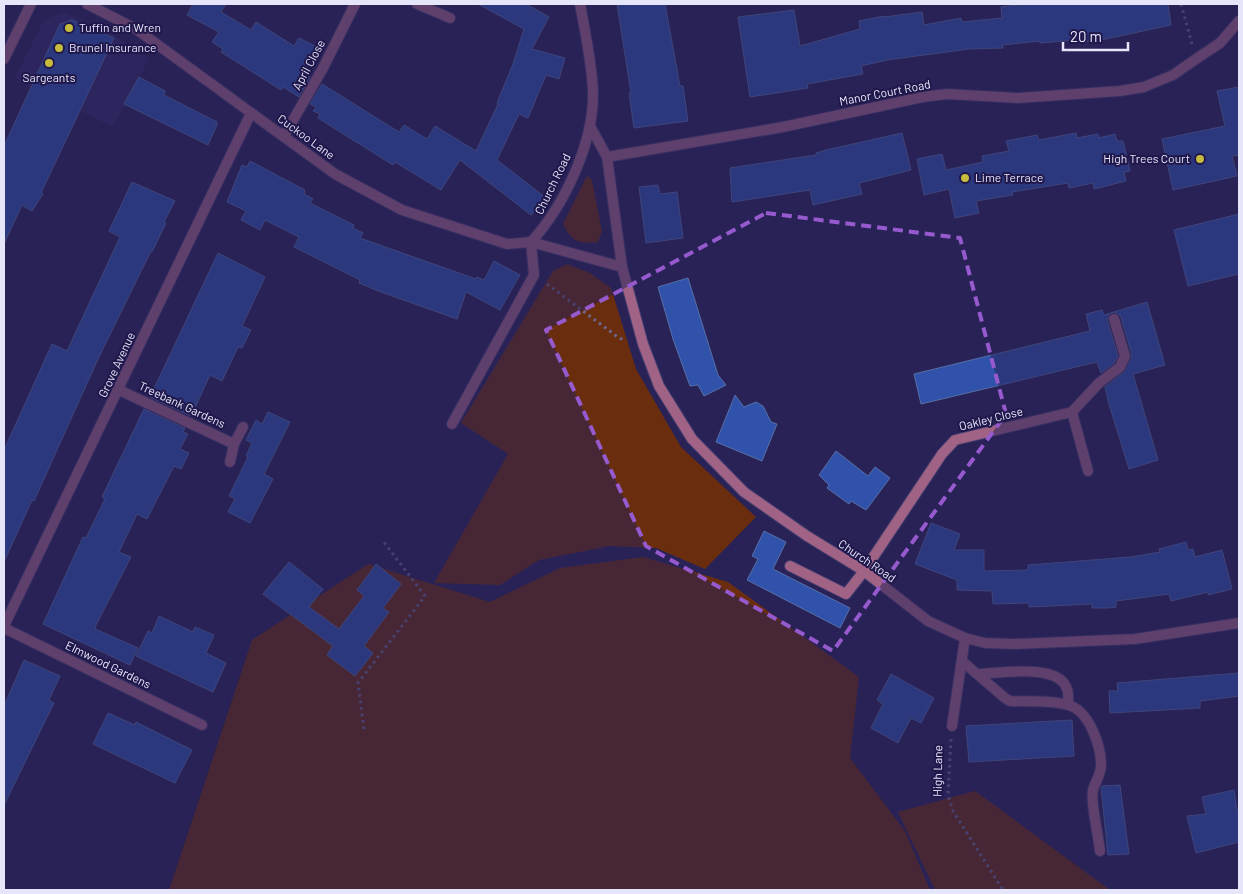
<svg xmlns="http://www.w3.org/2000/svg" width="1243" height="894" viewBox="0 0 1243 894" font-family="Barlow,sans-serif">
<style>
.built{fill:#312965}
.green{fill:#6a2e0f}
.building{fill:#3052aa;stroke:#576fa7}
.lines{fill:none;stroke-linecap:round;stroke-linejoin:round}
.service-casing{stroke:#433d6e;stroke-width:12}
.minor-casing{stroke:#433d6e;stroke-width:12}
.tertiary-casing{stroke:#433d6e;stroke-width:12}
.path{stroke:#6d6992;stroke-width:3;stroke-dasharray:2.5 4;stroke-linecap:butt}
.service{stroke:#a06285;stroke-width:10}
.minor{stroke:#a06285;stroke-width:10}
.tertiary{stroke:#a06285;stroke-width:10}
.marked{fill:none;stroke:#965ace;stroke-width:4;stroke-dasharray:10 6;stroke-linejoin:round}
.poi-dot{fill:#c5bc3d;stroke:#20174b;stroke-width:2}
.labels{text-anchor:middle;stroke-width:4;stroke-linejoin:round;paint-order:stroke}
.poi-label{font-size:12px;fill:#e5e6fa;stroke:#20174b;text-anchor:start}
.street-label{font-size:12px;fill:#e5e6fa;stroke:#20174b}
</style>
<rect width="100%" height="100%" fill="#292257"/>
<path class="built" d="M 64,12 L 114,35 L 149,59 L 113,127 L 15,78 L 44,20 Z"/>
<g class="green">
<path d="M 587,176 L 592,180 L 602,231 L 598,242 C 578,244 572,242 563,224 Z"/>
<path d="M 567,264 L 590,273 L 611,288 L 636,369 L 681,447 L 756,517 L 705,569 L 656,548 L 610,546 L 539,560 L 500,585 L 434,583 L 508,454 L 461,423 L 553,271 Z"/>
<path d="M 643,557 L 728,582 L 859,677 L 850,758 L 905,831 L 930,890 L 169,890 L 252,640 L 368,564 L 490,602 L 560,568 Z"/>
<path d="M 975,791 L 1110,890 L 935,890 L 898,812 Z"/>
</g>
<g class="building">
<path d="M 193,4 L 226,4 L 221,12 L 251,30 L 256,22 L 294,46 L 299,38 L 317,47 L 305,74 L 310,77 L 299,97 L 283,87 L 281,90 L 221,52 L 223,49 L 212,42 L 219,32 L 187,15 Z"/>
<path d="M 478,4 L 526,4 L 549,17 L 532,49 L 565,58 L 559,79 L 546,75 L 528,118 L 519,114 L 497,160 L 545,197 L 531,215 L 460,160 L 441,190 L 395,162 L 393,165 L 318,118 L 320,114 L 313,111 L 316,107 L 310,104 L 322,84 L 399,132 L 404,125 L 427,139 L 435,126 L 476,151 L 498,104 L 497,103 L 513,64 L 524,29 Z"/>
<path d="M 617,4 L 665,4 L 680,86 L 683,86 L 688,121 L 634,128 L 629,93 L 631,93 Z"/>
<path d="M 1025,4 L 1168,4 L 1171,25 L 1101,40 L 1076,43 L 1076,40 L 1040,43 L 1040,41 L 1002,45 L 1003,48 L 969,49 L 887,60 L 861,66 L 863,74 L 807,84 L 808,88 L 750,97 L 738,17 L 794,10 L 800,46 L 860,29 L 859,21 L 884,16 L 884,17 L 922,12 L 924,25 L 961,18 L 962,22 L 1002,18 L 1001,7 Z"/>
<path d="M 72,20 L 114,38 L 41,193 L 43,194 L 32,211 L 22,205 L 4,244 L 4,146 L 60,24 Z"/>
<path d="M 139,77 L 165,91 L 164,95 L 217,122 L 217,125 L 208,145 L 124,104 Z"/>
<path d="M 1239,87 L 1239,155 L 1232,156 L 1237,176 L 1173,190 L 1162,139 L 1225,126 L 1217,91 Z"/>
<path d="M 902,133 L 911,170 L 859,183 L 862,194 L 813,205 L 810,190 L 732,202 L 730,168 L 816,155 L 816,153 L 826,150 Z"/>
<path d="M 1076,133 L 1077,138 L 1098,134 L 1099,138 L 1115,134 L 1117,141 L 1123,141 L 1130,171 L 1124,172 L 1126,181 L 1094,189 L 1093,183 L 1069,188 L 1068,183 L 1012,192 L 1013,195 L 976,201 L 979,213 L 955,218 L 949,189 L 924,195 L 917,159 L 942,154 L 946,170 L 983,162 L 982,156 L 1009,151 L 1006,141 L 1037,135 L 1039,140 Z"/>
<path d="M 250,161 L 305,190 L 304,194 L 313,199 L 310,203 L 354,225 L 353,228 L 363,233 L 360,238 L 476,279 L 477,277 L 484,280 L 494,261 L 520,275 L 500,310 L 466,292 L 457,319 L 381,292 L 359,283 L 360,280 L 294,247 L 299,237 L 265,220 L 260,230 L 241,220 L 246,211 L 227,202 L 242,165 L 247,167 Z"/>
<path d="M 132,182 L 175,201 L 164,222 L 166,223 L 152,252 L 151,251 L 98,359 L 34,501 L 32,500 L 4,562 L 4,450 L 52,344 L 67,351 L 120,237 L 109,231 Z"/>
<path d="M 658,185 L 660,194 L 677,192 L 683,238 L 646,243 L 639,187 Z"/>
<path d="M 1239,214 L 1239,274 L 1188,286 L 1174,230 Z"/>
<path d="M 218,253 L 265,277 L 242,326 L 251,330 L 242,348 L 238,347 L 222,381 L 210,375 L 191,416 L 150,397 Z"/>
<path d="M 688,278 L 718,375 L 726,385 L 704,396 L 698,385 L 690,386 L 673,339 L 658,287 Z"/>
<path d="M 1147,302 L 1165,365 L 1133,374 L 1158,460 L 1129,469 L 1109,404 L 1105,387 L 1124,372 L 1132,355 L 1121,317 L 1115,312 L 1109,314 L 1107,320 L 1118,356 L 1114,363 L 1101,373 L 1097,362 L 921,404 L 914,374 L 1090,331 L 1086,314 L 1102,310 L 1104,315 Z"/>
<path d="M 735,395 L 744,407 L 756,402 L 763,406 L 771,422 L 777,424 L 762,461 L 716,442 Z"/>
<path d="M 144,409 L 185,428 L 183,432 L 188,434 L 180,449 L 189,453 L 181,469 L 174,466 L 147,519 L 137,514 L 119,552 L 131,557 L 96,625 L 95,629 L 138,648 L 130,665 L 43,624 L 83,537 L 86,538 L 105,499 L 102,497 Z"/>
<path d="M 268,412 L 290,422 L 264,474 L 273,479 L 250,523 L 228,512 L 235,499 L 229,496 L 248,457 L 246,456 L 252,443 L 246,440 L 256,420 L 262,424 Z"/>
<path d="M 836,451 L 868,476 L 875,467 L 890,478 L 866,510 L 851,501 L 849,504 L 827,488 L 829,485 L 819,475 Z"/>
<path d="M 931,523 L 960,534 L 954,550 L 984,550 L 984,571 L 1028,570 L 1028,565 L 1131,557 L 1160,552 L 1159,549 L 1186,542 L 1188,550 L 1193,549 L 1195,557 L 1222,550 L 1232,589 L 1208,595 L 1208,592 L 1171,601 L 1169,594 L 1116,601 L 1116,607 L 1108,608 L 1092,608 L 1092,604 L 1029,607 L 1029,603 L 993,604 L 992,591 L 957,590 L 957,580 L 915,564 Z"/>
<path d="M 764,531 L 786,542 L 773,569 L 850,608 L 840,628 L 747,580 L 758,559 L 752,556 Z"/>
<path d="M 289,562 L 323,589 L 309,607 L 339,629 L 364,596 L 357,590 L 376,564 L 401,584 L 383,608 L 389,612 L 364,646 L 373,653 L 355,676 L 327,655 L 333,646 L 263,594 Z"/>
<path d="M 159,616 L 193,632 L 195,627 L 214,635 L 206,653 L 226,663 L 213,692 L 136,656 L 148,631 L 152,633 Z"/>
<path d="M 24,660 L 60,676 L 49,700 L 54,703 L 4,805 L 4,706 Z"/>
<path d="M 1239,673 L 1239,696 L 1200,701 L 1200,708 L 1110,713 L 1109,691 L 1118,691 L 1117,683 Z"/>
<path d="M 891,674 L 934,698 L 921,723 L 911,718 L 898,743 L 871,728 L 883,704 L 877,700 Z"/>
<path d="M 108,713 L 135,725 L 136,722 L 192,750 L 175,783 L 93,744 Z"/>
<path d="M 1072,720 L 1074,756 L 969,762 L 966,726 Z"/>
<path d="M 1120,785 L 1129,854 L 1108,855 L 1101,788 L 1102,786 Z"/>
<path d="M 1234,790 L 1237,811 L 1239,810 L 1239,842 L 1196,853 L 1187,816 L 1206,814 L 1202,797 Z"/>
</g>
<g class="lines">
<g class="service-casing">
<g id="service">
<path d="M 119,390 L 234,444 L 243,427"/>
<path d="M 1072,412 L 1099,383 L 1120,367 L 1125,356 L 1114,319"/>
<path d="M 452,424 L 534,275 L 531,242"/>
<path d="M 230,462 L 234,444"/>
<path d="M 790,566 L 846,594 L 864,571"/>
<path d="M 4,628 L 202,725"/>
<path d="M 963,662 L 1005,698 L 1010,701 C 1028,702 1050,700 1068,705 C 1089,710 1101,746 1101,765 C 1101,775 1095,782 1093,790 C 1090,800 1099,839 1100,851"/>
<path d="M 979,674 C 1001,673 1059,663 1067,689 C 1069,693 1068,700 1068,705"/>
<path d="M 952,726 L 965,638"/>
</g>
</g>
<g class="minor-casing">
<g id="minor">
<path d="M 87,4 L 136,29 L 335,174 L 402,210 L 507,244 L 531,242 L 622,267"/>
<path d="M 417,4 L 450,18"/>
<path d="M 591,128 L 607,157 L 622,267 L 643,344 L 659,386 L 692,439 L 744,492 L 807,536 L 864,571 L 928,621 L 965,638 L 985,643 L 1015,644 L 1135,639 L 1239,623"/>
<path d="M 284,136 L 323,68 L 355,4"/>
<path d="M 607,157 L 783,127 L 923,97 L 947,94 L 1018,98 L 1120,91 L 1144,87 L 1173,75 L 1196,59 L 1220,43 L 1239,21"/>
<path d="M 531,242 C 565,205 594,142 593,92 C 592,63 585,32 580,4"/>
<path d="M 864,571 L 942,454 L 955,440 L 1072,412 L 1088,471"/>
<path d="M 4,626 L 251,113"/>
</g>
</g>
<g class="tertiary-casing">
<path id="tertiary" d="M 4,59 L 31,4"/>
</g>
<g class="path">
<path d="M 1181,4 L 1192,44"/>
<path d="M 547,284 L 619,338 L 625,340"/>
<path d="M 364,729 L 358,683 L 425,596 L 383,541"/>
<path d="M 951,739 L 948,795 L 953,811 L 1003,890"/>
</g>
<use href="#service" class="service"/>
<use href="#minor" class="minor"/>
<use href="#tertiary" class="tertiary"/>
</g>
<path d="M0 0H1243V894H0ZM 766,213 L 960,238 L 1006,414 L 833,651 L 646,546 L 546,330 Z" fill="#292257" fill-opacity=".55" fill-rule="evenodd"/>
<path class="marked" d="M 766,213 L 960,238 L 1006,414 L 833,651 L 646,546 L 546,330 Z"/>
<g class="poi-dot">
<circle cx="69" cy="28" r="5"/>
<circle cx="59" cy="48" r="5"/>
<circle cx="49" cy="63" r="5"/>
<circle cx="1200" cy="159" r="5"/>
<circle cx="965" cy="178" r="5"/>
</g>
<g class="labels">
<g class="poi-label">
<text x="79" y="32">Tuffin and Wren</text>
<text x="69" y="52">Brunel Insurance</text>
<text x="49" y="82" text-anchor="middle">Sargeants</text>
<text x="1190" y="163" text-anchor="end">High Trees Court</text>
<text x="975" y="182">Lime Terrace</text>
</g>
<g class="street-label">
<text transform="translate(309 65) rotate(-62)" y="4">April Close</text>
<text transform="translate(885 93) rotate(-11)" y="4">Manor Court Road</text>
<text transform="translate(306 137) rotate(36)" y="4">Cuckoo Lane</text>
<text transform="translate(553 184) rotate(-64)" y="4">Church Road</text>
<text transform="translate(117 365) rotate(-65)" y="4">Grove Avenue</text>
<text transform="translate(182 405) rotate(25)" y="4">Treebank Gardens</text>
<text transform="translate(991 419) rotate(-14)" y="4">Oakley Close</text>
<text transform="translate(867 561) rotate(34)" y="4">Church Road</text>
<text transform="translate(108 665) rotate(26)" y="4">Elmwood Gardens</text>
<text transform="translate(938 771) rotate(-89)" y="4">High Lane</text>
</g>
</g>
<rect width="1243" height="894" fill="none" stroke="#e5e6fa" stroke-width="10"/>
<path d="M1063 42v8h65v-8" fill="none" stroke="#e5e6fa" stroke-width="2.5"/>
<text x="1070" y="42" font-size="15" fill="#e5e6fa" stroke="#20174b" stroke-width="4" paint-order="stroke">20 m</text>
</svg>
